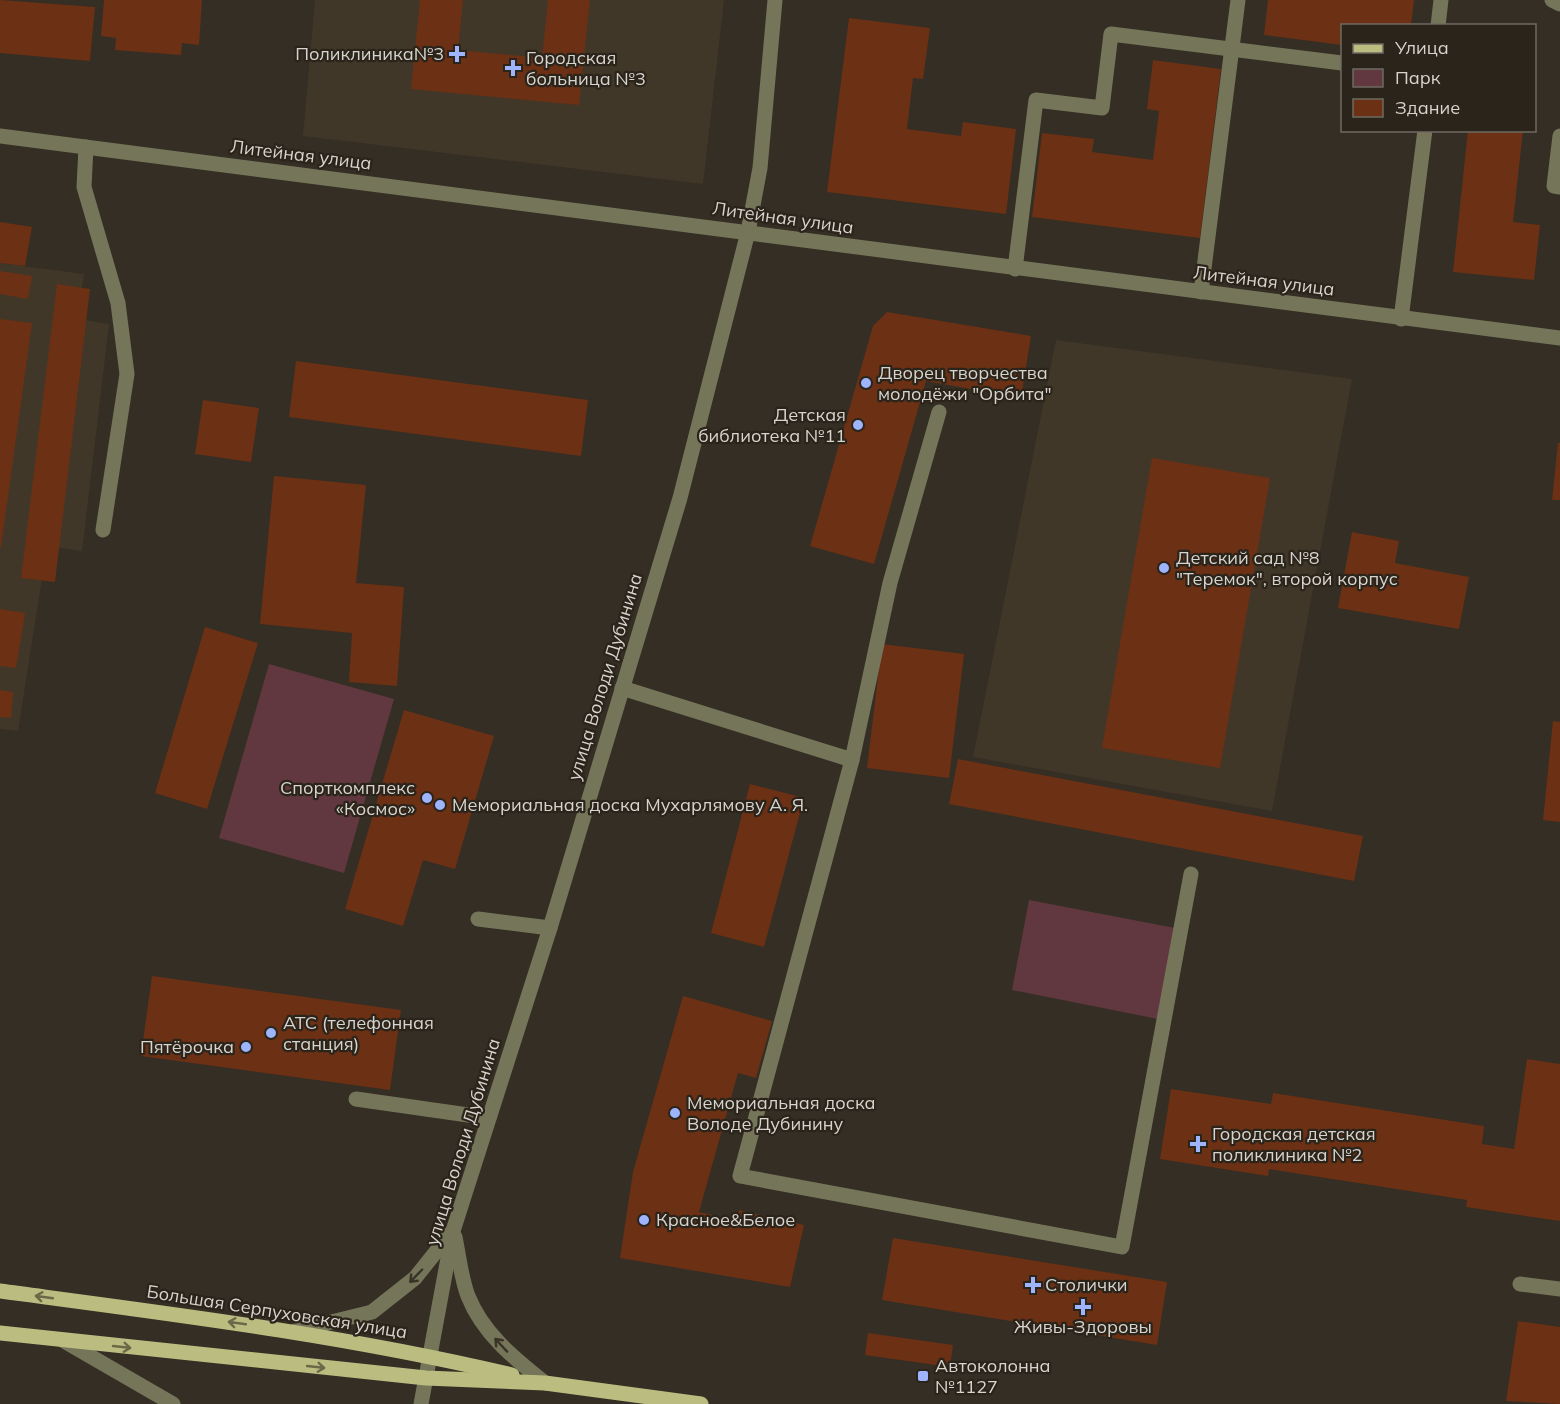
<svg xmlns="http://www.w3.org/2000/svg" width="1560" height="1404" viewBox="0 0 1560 1404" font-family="Mulish,sans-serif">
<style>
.built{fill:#413728}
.green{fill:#61383f}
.building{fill:#6c3014}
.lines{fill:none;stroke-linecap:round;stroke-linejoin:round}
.minor{stroke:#757659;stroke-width:15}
.major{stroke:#bbbd80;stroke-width:15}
.oneway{stroke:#393427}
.oneway2{stroke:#6b6948}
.poi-dot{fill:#9eb4fd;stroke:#2a241b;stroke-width:2}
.labels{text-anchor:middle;stroke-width:4.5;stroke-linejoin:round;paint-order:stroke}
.poi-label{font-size:18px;fill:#d7d3cd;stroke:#2a241b;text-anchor:start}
.street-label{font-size:18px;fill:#d7d3cd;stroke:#2a241b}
</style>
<rect width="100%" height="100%" fill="#342e24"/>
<g class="built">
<path d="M 315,0 L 724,0 L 703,184 L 303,136 Z"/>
<path d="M 0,263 L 84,274 L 77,319 L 109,324 L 82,551 L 47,546 L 18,731 L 0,729 Z"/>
<path d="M 1056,340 L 1352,379 L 1272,811 L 973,757 Z"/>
</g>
<g class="green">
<path d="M 269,664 L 394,699 L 344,873 L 219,838 Z"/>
<path d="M 1029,900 L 1175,928 L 1158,1019 L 1012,990 Z"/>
</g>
<g class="building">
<path d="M 0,0 L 95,7 L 90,61 L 0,53 Z"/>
<path d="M 104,0 L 202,0 L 199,45 L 182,43 L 181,55 L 115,50 L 116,38 L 101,36 Z"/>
<path d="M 420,0 L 463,0 L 458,50 L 542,58 L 548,0 L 590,0 L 579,105 L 411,89 Z"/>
<path d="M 1268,0 L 1414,0 L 1411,26 L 1342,26 L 1342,45 L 1264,35 Z"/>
<path d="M 849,18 L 930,28 L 923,79 L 913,78 L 907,129 L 961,136 L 963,122 L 1016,129 L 1006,214 L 827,192 Z"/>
<path d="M 1153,60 L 1221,69 L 1200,238 L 1032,217 L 1042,133 L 1094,139 L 1092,152 L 1153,160 L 1159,111 L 1147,109 Z"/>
<path d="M 1468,130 L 1523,130 L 1513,222 L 1540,225 L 1534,280 L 1453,272 Z"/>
<path d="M 0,222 L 32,227 L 25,266 L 0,263 Z"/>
<path d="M 0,271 L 32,276 L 28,299 L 0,294 Z"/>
<path d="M 57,284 L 90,289 L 55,582 L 21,578 Z"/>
<path d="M 887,312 L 1031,336 L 1021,398 L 926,381 L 874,564 L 810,546 L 873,326 Z"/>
<path d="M 0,319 L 32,323 L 1,547 L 0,547 Z"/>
<path d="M 296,361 L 588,400 L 581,456 L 289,417 Z"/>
<path d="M 203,400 L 259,408 L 251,462 L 195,454 Z"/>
<path d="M 1558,443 L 1560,443 L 1560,500 L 1552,500 Z"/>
<path d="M 1152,458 L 1270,478 L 1220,768 L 1102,748 Z"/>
<path d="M 274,476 L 366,485 L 356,583 L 404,587 L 397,686 L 349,682 L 352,633 L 260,624 Z"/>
<path d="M 1352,532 L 1399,541 L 1395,563 L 1469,577 L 1459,629 L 1338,608 Z"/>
<path d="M 0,609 L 25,613 L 16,668 L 0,666 Z"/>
<path d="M 205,627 L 258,643 L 207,809 L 155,793 Z"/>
<path d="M 882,644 L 964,654 L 949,778 L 867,768 Z"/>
<path d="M 0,690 L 13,692 L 11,718 L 0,717 Z"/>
<path d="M 404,710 L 494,736 L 455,869 L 423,860 L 403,926 L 345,909 Z"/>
<path d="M 1553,721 L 1560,722 L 1560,822 L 1543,820 Z"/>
<path d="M 958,759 L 1363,836 L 1354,881 L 949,804 Z"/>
<path d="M 750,784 L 804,798 L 764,947 L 711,933 Z"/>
<path d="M 152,976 L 401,1010 L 390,1090 L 141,1056 Z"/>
<path d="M 683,996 L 772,1021 L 756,1078 L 738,1073 L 699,1212 L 737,1220 L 739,1210 L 804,1225 L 790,1287 L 620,1258 L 633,1172 Z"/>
<path d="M 1527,1059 L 1560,1064 L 1560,1221 L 1466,1207 L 1467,1200 L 1269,1169 L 1268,1176 L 1160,1159 L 1171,1089 L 1271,1104 L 1273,1093 L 1484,1126 L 1482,1144 L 1514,1149 Z"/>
<path d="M 893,1238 L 1167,1282 L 1157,1345 L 882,1300 Z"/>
<path d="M 1518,1321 L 1560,1327 L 1560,1404 L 1506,1401 Z"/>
<path d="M 868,1333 L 953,1345 L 950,1367 L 865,1355 Z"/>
</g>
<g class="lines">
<g class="minor">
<path d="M 1552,0 L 1560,4"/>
<path d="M 1438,26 L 1441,0"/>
<path d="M 0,136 L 1560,338"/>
<path d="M 1560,136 L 1554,186 L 1560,187"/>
<path d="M 86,147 L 84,187 L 118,303 L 127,374 L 103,530"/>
<path d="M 1015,269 L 1036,100 L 1102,108 L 1111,34 L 1342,63"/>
<path d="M 1201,292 L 1238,0"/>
<path d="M 1401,319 L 1425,130"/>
<path d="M 622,688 L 852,760 L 890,583 L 939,412"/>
<path d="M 852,760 L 740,1176 L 1122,1247 L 1191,874"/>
<path d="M 478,919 L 550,928"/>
<path d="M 356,1099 L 489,1118"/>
<path d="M 455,1237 C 459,1256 461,1278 468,1296 C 483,1334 515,1359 545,1383"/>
<path d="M 1520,1284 L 1560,1289"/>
<path d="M 295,1331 L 372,1312 L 415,1278 L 451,1233"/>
<path d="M 64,1341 L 173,1404"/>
<path d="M 421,1404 L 453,1231 L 550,928 L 680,498 L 748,232 L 760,168 L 775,0"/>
</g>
<g class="major">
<path d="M 0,1291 C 172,1314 343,1335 512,1375"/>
<path d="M 0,1333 L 426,1378 L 545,1383 L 701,1404"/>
</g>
</g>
<defs><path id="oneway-shaft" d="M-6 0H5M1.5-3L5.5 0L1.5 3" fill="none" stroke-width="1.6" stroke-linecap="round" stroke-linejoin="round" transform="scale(1.5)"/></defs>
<g class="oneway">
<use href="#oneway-shaft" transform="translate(416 1276) rotate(134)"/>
<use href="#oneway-shaft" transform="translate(501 1345) rotate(-133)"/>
</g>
<g class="oneway2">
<use href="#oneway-shaft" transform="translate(44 1297) rotate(-172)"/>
<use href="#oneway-shaft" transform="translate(237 1323) rotate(-172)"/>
<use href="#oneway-shaft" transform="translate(122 1347) rotate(6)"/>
<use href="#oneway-shaft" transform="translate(316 1367) rotate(6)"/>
</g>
<g class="poi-dot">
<path d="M454 45h6v6h6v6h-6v6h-6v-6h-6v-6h6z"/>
<path d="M510 59h6v6h6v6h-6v6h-6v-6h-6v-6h6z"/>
<circle cx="866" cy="383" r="6"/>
<circle cx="858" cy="425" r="6"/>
<circle cx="1164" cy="568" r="6"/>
<circle cx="427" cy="798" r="6"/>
<circle cx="440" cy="805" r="6"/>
<circle cx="271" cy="1033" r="6"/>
<circle cx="246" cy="1047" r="6"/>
<circle cx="675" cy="1113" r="6"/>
<path d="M1195 1135h6v6h6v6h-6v6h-6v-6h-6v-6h6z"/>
<circle cx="644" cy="1220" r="6"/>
<path d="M1030 1276h6v6h6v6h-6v6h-6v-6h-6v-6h6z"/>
<path d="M1080 1298h6v6h6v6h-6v6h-6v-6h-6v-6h6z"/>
<rect x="917" y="1370" width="12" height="12" rx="3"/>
</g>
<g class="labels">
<g class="poi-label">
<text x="444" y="60" text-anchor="end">Поликлиника№3</text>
<text x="526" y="64">Городская<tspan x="526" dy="21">больница №3</tspan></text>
<text x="878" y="379">Дворец творчества<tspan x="878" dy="21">молодёжи "Орбита"</tspan></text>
<text x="846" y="421" text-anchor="end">Детская<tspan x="846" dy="21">библиотека №11</tspan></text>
<text x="1176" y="564">Детский сад №8<tspan x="1176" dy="21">"Теремок", второй корпус</tspan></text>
<text x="415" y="794" text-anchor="end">Спорткомплекс<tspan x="415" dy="21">«Космос»</tspan></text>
<text x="452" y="811">Мемориальная доска Мухарлямову А. Я.</text>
<text x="283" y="1029">АТС (телефонная<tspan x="283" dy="21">станция)</tspan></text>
<text x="234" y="1053" text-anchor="end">Пятёрочка</text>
<text x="687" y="1109">Мемориальная доска<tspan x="687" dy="21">Володе Дубинину</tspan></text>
<text x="1212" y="1140">Городская детская<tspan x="1212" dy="21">поликлиника №2</tspan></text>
<text x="656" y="1226">Красное&amp;Белое</text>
<text x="1045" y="1291">Столички</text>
<text x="1083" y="1333" text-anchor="middle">Живы-Здоровы</text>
<text x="935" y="1372">Автоколонна<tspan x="935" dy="21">№1127</tspan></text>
</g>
<g class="street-label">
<text transform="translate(301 155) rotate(7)" y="6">Литейная улица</text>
<text transform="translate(783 218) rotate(8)" y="6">Литейная улица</text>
<text transform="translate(1264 281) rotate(7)" y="6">Литейная улица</text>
<text transform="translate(605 677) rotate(-73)" y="6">улица Володи Дубинина</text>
<text transform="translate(463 1142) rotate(-73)" y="6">улица Володи Дубинина</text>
<text transform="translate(277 1312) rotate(9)" y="6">Большая Серпуховская улица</text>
</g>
</g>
<rect x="1341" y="24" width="195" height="108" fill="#2a241b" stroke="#6f6a62" stroke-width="1.5"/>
<rect x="1353" y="44" width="30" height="9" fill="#bbbd80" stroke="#6f6a62" stroke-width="1.5"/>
<text x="1395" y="54" font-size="18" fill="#d7d3cd">Улица</text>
<rect x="1353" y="69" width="30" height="18" fill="#61383f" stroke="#6f6a62" stroke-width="1.5"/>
<text x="1395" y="84" font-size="18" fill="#d7d3cd">Парк</text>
<rect x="1353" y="99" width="30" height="18" fill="#6c3014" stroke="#6f6a62" stroke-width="1.5"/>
<text x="1395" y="114" font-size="18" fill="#d7d3cd">Здание</text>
</svg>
